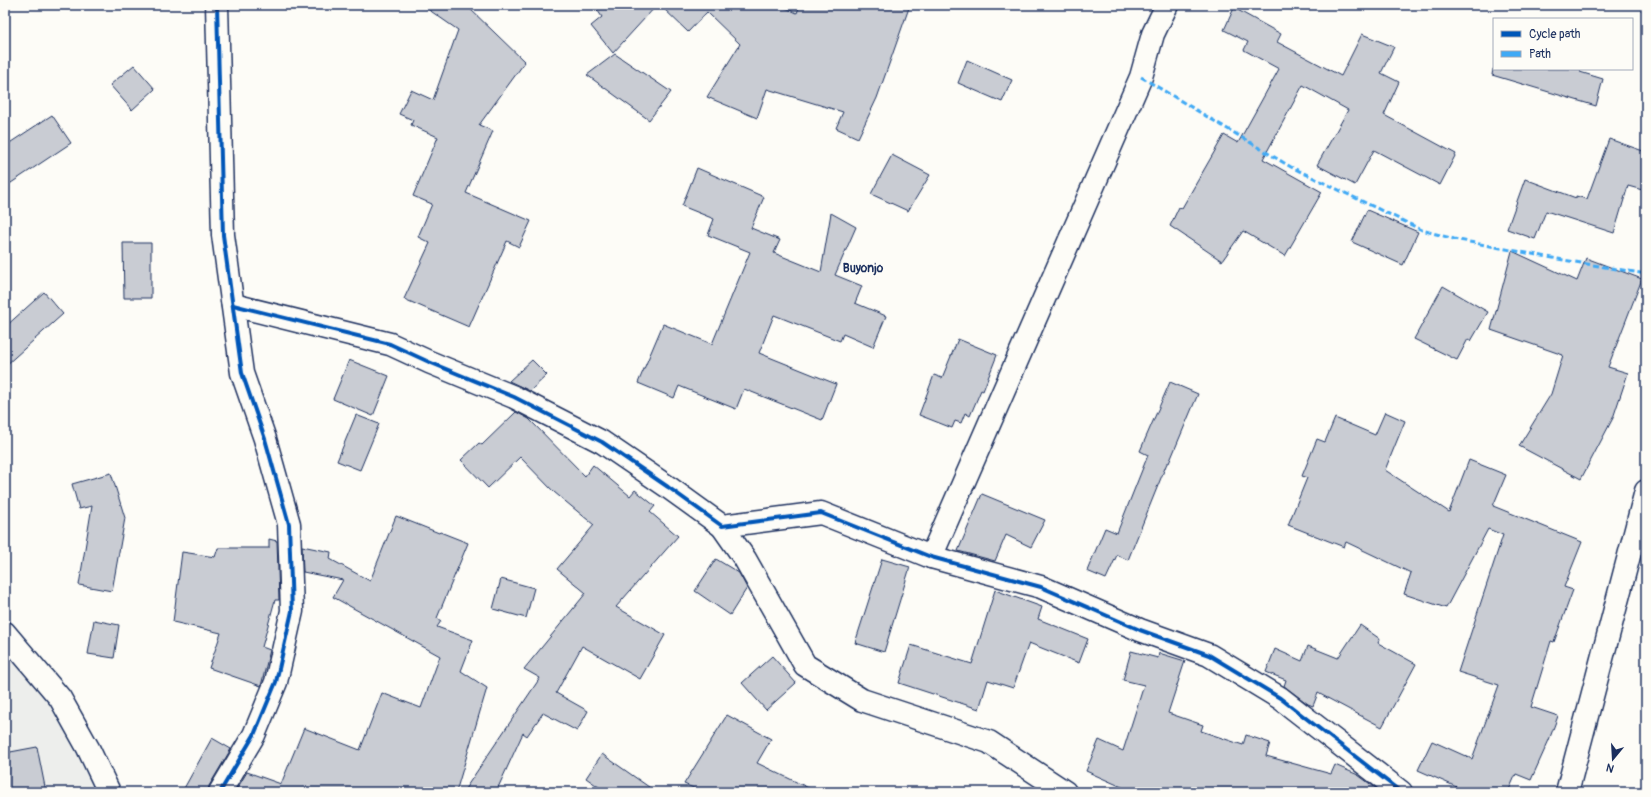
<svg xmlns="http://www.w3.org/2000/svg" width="1651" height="797" viewBox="0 0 1651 797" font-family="Pangolin,sans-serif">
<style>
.built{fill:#edeeec}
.building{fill:#c9ccd3;stroke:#1b2f5e}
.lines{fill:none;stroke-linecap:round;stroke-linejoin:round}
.minor-casing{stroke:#1b2f5e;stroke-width:25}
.minor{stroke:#fdfcf7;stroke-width:22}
.quiet{stroke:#3fa9f5;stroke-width:3;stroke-dasharray:6 3;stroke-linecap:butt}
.cycleway-casing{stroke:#fdfcf7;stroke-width:6}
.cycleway{stroke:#0057b8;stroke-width:4}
.labels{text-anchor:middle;stroke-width:3.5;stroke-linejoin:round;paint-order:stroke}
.quarter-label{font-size:12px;font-weight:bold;fill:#1b2f5e;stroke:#fdfcf7}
</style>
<rect width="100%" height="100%" fill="#fdfcf7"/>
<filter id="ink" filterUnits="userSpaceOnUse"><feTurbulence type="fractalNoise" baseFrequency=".025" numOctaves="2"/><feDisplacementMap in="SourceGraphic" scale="8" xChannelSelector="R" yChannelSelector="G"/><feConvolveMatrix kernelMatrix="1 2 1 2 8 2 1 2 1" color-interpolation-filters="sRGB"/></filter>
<g filter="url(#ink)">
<path class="built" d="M 5,639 L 54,698 L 98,792 L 5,792 Z"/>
<g class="building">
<path d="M 422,5 L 466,5 L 525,62 L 479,125 L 493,131 L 466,193 L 531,221 L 519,247 L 507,241 L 469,327 L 404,299 L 430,243 L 418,237 L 432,204 L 413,196 L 438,137 L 411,125 L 413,120 L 399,114 L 411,90 L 433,100 L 458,30 Z"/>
<path d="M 594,5 L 657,5 L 613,53 L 591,26 L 602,17 Z"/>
<path d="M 660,5 L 779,5 L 797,13 L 800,5 L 910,5 L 877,98 L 858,138 L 836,128 L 843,112 L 767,89 L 757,118 L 707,97 L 740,44 L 707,12 L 688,32 Z"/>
<path d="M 1234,8 L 1281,34 L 1277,42 L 1341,76 L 1362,34 L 1394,47 L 1381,73 L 1399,82 L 1384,115 L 1456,154 L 1440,185 L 1374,150 L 1355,185 L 1317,165 L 1348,110 L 1303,85 L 1263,159 L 1322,192 L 1285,256 L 1243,231 L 1222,261 L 1170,226 L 1179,207 L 1182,208 L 1224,135 L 1238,143 L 1279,69 L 1244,50 L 1248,42 L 1224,30 Z"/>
<path d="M 615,54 L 671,92 L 649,120 L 587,75 Z"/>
<path d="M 967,60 L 1012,80 L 1002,102 L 958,83 Z"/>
<path d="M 134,65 L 155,89 L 132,110 L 110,85 Z"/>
<path d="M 1493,69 L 1581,69 L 1580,72 L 1603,79 L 1596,106 L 1492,75 Z"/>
<path d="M 52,115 L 71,143 L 5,187 L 5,146 Z"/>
<path d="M 1609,139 L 1646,152 L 1646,191 L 1628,186 L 1614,233 L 1546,211 L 1535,239 L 1507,229 L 1525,179 L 1576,198 L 1576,196 L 1587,199 Z"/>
<path d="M 892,155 L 930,175 L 908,211 L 871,194 Z"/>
<path d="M 697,168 L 764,197 L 751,228 L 780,240 L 774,253 L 821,272 L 831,213 L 856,227 L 835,275 L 862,286 L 855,303 L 886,316 L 873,347 L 843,334 L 840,341 L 774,315 L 759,353 L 836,384 L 822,420 L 744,389 L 736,409 L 679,386 L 674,398 L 638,383 L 663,324 L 712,344 L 750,252 L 708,235 L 714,219 L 682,206 Z"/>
<path d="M 1367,210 L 1418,232 L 1403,265 L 1352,242 Z"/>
<path d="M 123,243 L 151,243 L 151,298 L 124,298 Z"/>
<path d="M 1512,251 L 1577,281 L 1586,258 L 1642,279 L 1608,367 L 1628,373 L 1613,418 L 1581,479 L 1519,446 L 1551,394 L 1563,355 L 1491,330 Z"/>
<path d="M 1443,286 L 1488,312 L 1471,341 L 1468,339 L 1457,360 L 1414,339 Z"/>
<path d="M 44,292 L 63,314 L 5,366 L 5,327 Z"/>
<path d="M 958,339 L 997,355 L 983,391 L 981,390 L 970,416 L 965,413 L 961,423 L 955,421 L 952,428 L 919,415 L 934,375 L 942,378 Z"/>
<path d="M 349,360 L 389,376 L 373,416 L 333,399 Z"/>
<path d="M 532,360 L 547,375 L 530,391 L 509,381 Z"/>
<path d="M 1170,382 L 1198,394 L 1169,463 L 1167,463 L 1128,560 L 1117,555 L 1106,579 L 1087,571 L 1105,528 L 1117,533 L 1148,455 L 1140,451 Z"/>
<path d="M 516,412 L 529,419 L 585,476 L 593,465 L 630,496 L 635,490 L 655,506 L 650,512 L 678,536 L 616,607 L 665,635 L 640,679 L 582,646 L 556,693 L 588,711 L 577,731 L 543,713 L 527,736 L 523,733 L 496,792 L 463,792 L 540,678 L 524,669 L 586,593 L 557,569 L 594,525 L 554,492 L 520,457 L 488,488 L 461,460 L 479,443 L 482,445 Z"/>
<path d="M 1385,412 L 1405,421 L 1385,470 L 1449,512 L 1469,460 L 1506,475 L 1493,506 L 1582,542 L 1564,587 L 1573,590 L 1554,642 L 1551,641 L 1531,707 L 1558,716 L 1549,740 L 1531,780 L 1516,774 L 1508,792 L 1468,792 L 1418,770 L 1432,741 L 1472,759 L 1499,685 L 1458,672 L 1503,535 L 1488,529 L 1446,608 L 1404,594 L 1411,573 L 1346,542 L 1344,547 L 1288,525 L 1307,478 L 1302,476 L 1317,439 L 1325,442 L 1335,418 L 1375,435 Z"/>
<path d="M 356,415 L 379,424 L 360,470 L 337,461 Z"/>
<path d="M 111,473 L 125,518 L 112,591 L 79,585 L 92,506 L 79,509 L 72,484 Z"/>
<path d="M 982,494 L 1045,520 L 1031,547 L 1006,535 L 995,561 L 958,551 Z"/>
<path d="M 396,516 L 439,533 L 440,532 L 468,543 L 437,618 L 441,621 L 437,627 L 473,640 L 461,671 L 487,688 L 456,792 L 235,792 L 247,772 L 281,784 L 304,728 L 360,750 L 382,693 L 421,708 L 440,656 L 333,597 L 343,580 L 303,572 L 302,546 L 331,552 L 330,559 L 370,581 Z"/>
<path d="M 269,539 L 277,541 L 279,600 L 275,600 L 262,647 L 270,650 L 261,686 L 209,668 L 221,633 L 173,622 L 182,552 L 215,557 L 218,548 L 269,548 Z"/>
<path d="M 716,559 L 739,573 L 747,588 L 730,615 L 695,591 Z"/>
<path d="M 882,559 L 910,567 L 884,652 L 855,643 Z"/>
<path d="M 501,579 L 534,588 L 526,618 L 493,609 Z"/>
<path d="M 995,590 L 1042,607 L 1038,619 L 1088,639 L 1079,663 L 1029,643 L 1013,688 L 988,680 L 979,709 L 899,683 L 911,645 L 972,664 Z"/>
<path d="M 94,620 L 119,625 L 114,658 L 88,654 Z"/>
<path d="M 1360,625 L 1380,639 L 1378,643 L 1416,664 L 1382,727 L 1318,693 L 1313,706 L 1308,704 L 1284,686 L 1286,680 L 1266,672 L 1275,649 L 1302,661 L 1308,646 L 1338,658 Z"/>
<path d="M 1131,651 L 1158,658 L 1159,653 L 1185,661 L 1168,713 L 1203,725 L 1201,731 L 1243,745 L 1246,735 L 1270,743 L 1266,756 L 1331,774 L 1335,765 L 1358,775 L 1381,792 L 1133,792 L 1086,771 L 1099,740 L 1123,751 L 1144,685 L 1123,680 Z"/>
<path d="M 772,656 L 796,683 L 766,710 L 742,683 Z"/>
<path d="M 727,715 L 771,739 L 757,763 L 817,792 L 703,792 L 684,784 Z"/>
<path d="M 212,738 L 231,749 L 209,786 L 208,792 L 182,792 Z"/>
<path d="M 37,747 L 46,792 L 5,792 L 5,753 Z"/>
<path d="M 602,754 L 656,792 L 606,792 L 586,778 Z"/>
</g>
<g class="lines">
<g class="minor-casing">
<g id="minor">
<path d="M 217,5 L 223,235 L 242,373 L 265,439 L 289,524 L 292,611 L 276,682 L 254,735 L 220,792"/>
<path d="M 233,305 L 390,344 L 429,362 L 514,397 L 602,442 L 668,487 L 722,526 L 821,513 L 931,557 L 1041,587 L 1140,630 L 1209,655 L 1280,698 L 1401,792"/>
<path d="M 722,526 L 745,559 L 805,665 L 862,700 L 989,742 L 1065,792"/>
<path d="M 931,557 L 1141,77 L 1153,34 L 1167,5"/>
<path d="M 5,633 L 60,698 L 88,748 L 109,792"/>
<path d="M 1567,792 L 1646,491"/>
</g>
</g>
<use href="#minor" class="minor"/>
<path class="quiet" d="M 1141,77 L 1291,167 L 1422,230 L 1454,239 L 1558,259 L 1646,274"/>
<g class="cycleway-casing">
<g id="cycleway">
<path d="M 217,5 L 223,235 L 242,373 L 265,439 L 289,524 L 292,611 L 276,682 L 254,735 L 220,792"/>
<path d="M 233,305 L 390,344 L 429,362 L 514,397 L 602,442 L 668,487 L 722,526 L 821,513 L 931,557 L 1041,587 L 1140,630 L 1209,655 L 1280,698 L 1401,792"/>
</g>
</g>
<use href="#cycleway" class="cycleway"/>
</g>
</g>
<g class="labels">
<g class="quarter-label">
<text x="863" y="272">Buyonjo</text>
</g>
</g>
<rect width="1651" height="797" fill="none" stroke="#fdfcf7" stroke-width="20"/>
<rect x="10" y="10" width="1631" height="777" fill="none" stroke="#1b2f5e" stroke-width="1.5" filter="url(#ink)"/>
<rect x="1493" y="18" width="140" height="52" fill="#fdfcf7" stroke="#a3aaba"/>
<rect x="1501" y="31" width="20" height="6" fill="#0057b8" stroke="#a3aaba"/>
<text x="1529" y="38" font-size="12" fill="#1b2f5e">Cycle path</text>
<rect x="1501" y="51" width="20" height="6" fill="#3fa9f5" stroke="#a3aaba"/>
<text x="1529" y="58" font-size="12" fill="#1b2f5e">Path</text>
<g transform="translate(1613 759) rotate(198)" stroke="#fdfcf7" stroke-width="3" paint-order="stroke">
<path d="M0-3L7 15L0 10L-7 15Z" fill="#1b2f5e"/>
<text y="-6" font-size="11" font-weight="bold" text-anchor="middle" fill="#1b2f5e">N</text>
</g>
</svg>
